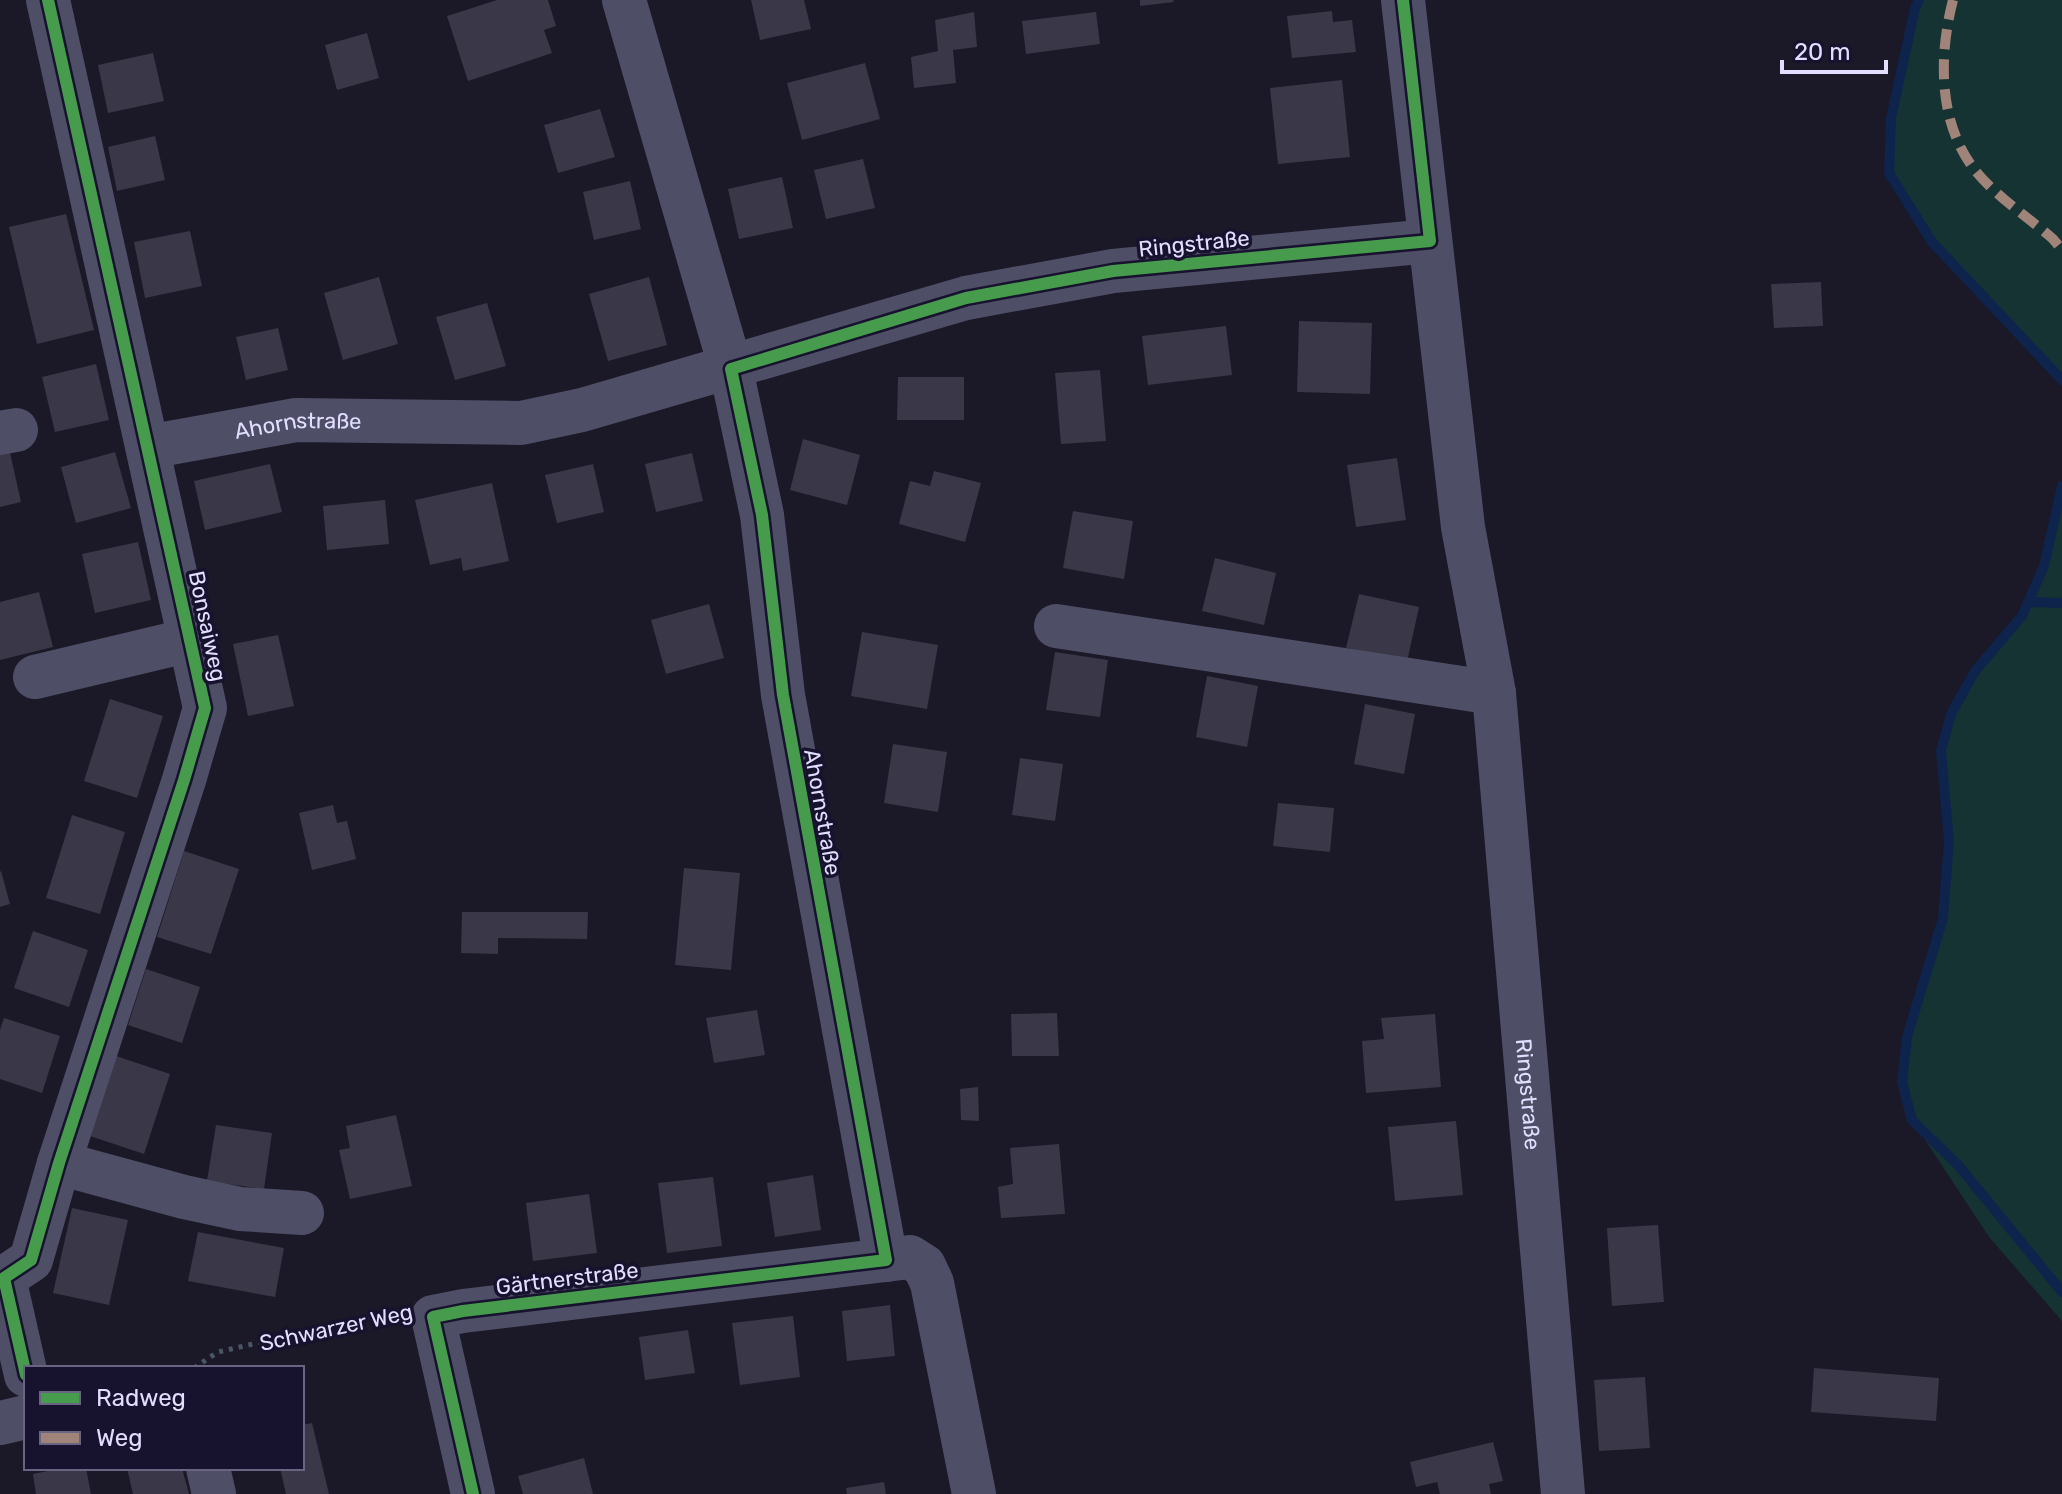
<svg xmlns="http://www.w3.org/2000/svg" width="2062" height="1494" viewBox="0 0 2062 1494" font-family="Rubik,sans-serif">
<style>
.green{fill:#163334}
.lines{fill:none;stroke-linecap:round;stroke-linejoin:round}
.stream{stroke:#0e244c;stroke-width:10}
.building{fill:#3a3748}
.path{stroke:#495666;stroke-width:5;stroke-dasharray:4 6;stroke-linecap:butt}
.minor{stroke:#4f4e67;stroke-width:44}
.quiet{stroke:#a18479;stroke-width:10;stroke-dasharray:20 10;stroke-linecap:butt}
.cycleway-casing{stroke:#17122d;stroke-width:17}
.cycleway{stroke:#469c4c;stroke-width:12}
.labels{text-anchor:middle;stroke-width:7;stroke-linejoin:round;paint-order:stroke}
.street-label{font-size:22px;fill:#e2deff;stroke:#17122d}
</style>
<rect width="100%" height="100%" fill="#1b1827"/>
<g class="green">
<path d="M 1919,0 L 2062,0 L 2062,380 L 1932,242 L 1889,173 L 1891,118 L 1915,8 Z"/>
<path d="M 2062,486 L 2062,1321 L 1989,1237 L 1912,1120 L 1902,1082 L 1907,1037 L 1943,918 L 1949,841 L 1941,751 L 1951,714 L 1975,671 L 2022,616 L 2044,566 Z"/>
</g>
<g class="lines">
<g class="stream">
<path d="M 1919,0 L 1915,8 L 1891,118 L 1889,173 L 1932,242 L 2062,380"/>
<path d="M 2062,486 L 2044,566 L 2022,616 L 1975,671 L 1951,714 L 1941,751 L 1949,841 L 1943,918 L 1907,1037 L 1902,1082 L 1912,1120 L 1958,1165 L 2062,1292"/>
<path d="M 2028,602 L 2062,603"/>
</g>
</g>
<g class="building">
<path d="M 497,0 L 548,0 L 556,26 L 544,30 L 552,53 L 468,81 L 447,16 Z"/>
<path d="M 751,0 L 804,0 L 811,29 L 760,40 Z"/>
<path d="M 1140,0 L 1173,0 L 1174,2 L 1140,6 Z"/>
<path d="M 1332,11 L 1333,22 L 1352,20 L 1356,52 L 1292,58 L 1287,16 Z"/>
<path d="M 974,12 L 977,47 L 953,50 L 956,83 L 914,88 L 911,57 L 938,51 L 935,20 Z"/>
<path d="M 1096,12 L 1100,44 L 1026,54 L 1022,21 Z"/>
<path d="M 367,33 L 379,78 L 337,90 L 325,45 Z"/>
<path d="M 153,53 L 164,101 L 108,113 L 98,65 Z"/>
<path d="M 865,63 L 880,119 L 802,140 L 787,83 Z"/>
<path d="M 1342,80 L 1350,157 L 1278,164 L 1270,88 Z"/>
<path d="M 600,109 L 615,157 L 558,173 L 544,125 Z"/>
<path d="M 155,136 L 165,180 L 117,191 L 108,147 Z"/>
<path d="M 863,159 L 875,208 L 826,219 L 814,170 Z"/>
<path d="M 782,177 L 793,228 L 739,239 L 728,189 Z"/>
<path d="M 630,181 L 641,229 L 594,240 L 583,192 Z"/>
<path d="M 66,214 L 94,330 L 37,344 L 9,227 Z"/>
<path d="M 190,231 L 202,286 L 145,298 L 134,242 Z"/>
<path d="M 379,277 L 398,344 L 343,360 L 324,293 Z"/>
<path d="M 649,277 L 667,345 L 608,361 L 589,294 Z"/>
<path d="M 1821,282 L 1823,326 L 1774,328 L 1771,284 Z"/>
<path d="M 487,303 L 506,366 L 455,380 L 436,317 Z"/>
<path d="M 1299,321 L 1372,323 L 1370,394 L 1297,392 Z"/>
<path d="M 1226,326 L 1232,375 L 1148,385 L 1142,336 Z"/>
<path d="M 278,328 L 288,370 L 246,380 L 236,337 Z"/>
<path d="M 96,364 L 109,420 L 55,432 L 42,377 Z"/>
<path d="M 1100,370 L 1106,441 L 1061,444 L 1055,373 Z"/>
<path d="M 898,377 L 964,377 L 964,420 L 897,420 Z"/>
<path d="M 803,439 L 860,455 L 847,505 L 790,490 Z"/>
<path d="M 9,448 L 21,502 L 0,507 L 0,450 Z"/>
<path d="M 115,452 L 131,508 L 76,523 L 61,467 Z"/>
<path d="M 692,453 L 703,501 L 656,512 L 645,464 Z"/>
<path d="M 1397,458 L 1406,520 L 1356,527 L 1347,465 Z"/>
<path d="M 270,464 L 282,512 L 205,530 L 194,481 Z"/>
<path d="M 593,464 L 604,512 L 557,523 L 545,475 Z"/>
<path d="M 934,471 L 981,483 L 965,542 L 899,524 L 910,481 L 930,486 Z"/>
<path d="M 492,483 L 509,561 L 463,571 L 461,558 L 430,565 L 415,500 Z"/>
<path d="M 385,500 L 389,544 L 327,550 L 323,506 Z"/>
<path d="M 1073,511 L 1133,521 L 1124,579 L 1063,568 Z"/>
<path d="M 138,542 L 151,600 L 95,613 L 82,554 Z"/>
<path d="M 1215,558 L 1276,573 L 1264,625 L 1202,611 Z"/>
<path d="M 39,592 L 53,647 L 0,660 L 0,602 Z"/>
<path d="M 1359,594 L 1419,607 L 1407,662 L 1346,648 Z"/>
<path d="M 709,604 L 724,658 L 666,674 L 651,620 Z"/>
<path d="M 862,632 L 938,645 L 927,709 L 851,696 Z"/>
<path d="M 278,635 L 294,706 L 248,716 L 233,644 Z"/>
<path d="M 1055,652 L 1108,660 L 1100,717 L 1046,710 Z"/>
<path d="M 1207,676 L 1258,686 L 1247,747 L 1196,737 Z"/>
<path d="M 110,699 L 163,716 L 137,798 L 84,781 Z"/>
<path d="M 1365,704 L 1415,714 L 1404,774 L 1354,764 Z"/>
<path d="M 893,744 L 947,752 L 938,812 L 884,803 Z"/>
<path d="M 1020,758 L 1063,764 L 1055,821 L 1012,815 Z"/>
<path d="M 1278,803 L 1334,808 L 1330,852 L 1273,846 Z"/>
<path d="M 333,805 L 337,823 L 347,821 L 356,859 L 312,870 L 299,813 Z"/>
<path d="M 72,815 L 125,832 L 100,914 L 46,898 Z"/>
<path d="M 184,851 L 239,869 L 211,954 L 157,937 Z"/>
<path d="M 684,868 L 740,873 L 731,970 L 675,965 Z"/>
<path d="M 1,871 L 10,904 L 0,907 L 0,872 Z"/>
<path d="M 462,912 L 588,912 L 587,939 L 498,938 L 498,954 L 461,953 Z"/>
<path d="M 33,931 L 88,950 L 69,1007 L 14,988 Z"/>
<path d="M 146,969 L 200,987 L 182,1043 L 128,1025 Z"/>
<path d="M 757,1010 L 765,1055 L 714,1063 L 706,1018 Z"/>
<path d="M 1057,1013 L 1059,1056 L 1012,1056 L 1011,1014 Z"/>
<path d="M 1435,1014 L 1441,1087 L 1366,1093 L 1362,1041 L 1384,1039 L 1381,1018 Z"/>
<path d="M 4,1018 L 60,1036 L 42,1093 L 0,1079 L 0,1030 Z"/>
<path d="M 116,1056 L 170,1074 L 144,1154 L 90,1136 Z"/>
<path d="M 978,1087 L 979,1121 L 961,1120 L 960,1089 Z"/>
<path d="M 396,1115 L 412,1186 L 350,1199 L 339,1150 L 350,1148 L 346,1126 Z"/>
<path d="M 1456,1121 L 1463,1195 L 1395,1201 L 1388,1127 Z"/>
<path d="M 216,1125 L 272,1133 L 264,1189 L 207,1181 Z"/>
<path d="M 1059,1144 L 1065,1214 L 1001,1218 L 998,1187 L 1013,1184 L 1010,1148 Z"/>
<path d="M 813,1175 L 821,1230 L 775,1237 L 767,1183 Z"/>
<path d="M 713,1177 L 722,1246 L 667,1253 L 658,1183 Z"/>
<path d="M 589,1194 L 597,1253 L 533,1261 L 526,1203 Z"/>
<path d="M 72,1208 L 128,1220 L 109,1305 L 53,1293 Z"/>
<path d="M 1658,1225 L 1664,1302 L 1612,1306 L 1607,1228 Z"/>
<path d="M 198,1232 L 284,1248 L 275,1297 L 188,1281 Z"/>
<path d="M 890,1305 L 895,1356 L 847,1361 L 842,1311 Z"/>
<path d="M 793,1316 L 800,1377 L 740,1385 L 732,1323 Z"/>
<path d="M 688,1330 L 695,1373 L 645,1380 L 639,1337 Z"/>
<path d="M 1814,1368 L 1939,1378 L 1936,1421 L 1811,1412 Z"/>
<path d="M 1645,1377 L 1650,1448 L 1599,1451 L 1594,1380 Z"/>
<path d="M 312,1423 L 329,1494 L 286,1494 L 280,1468 L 302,1468 L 302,1425 Z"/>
<path d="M 1493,1442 L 1503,1481 L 1489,1484 L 1491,1494 L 1440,1494 L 1437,1482 L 1416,1487 L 1410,1462 Z"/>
<path d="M 584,1458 L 593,1494 L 523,1494 L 518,1476 Z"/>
<path d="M 62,1468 L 86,1468 L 91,1494 L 36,1494 L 33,1474 Z"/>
<path d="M 127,1468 L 182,1468 L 189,1494 L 133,1494 Z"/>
<path d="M 884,1482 L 886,1494 L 847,1494 L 846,1488 Z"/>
</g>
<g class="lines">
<path class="path" d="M 194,1368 L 218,1352 L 396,1311"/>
<g class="minor">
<path d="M 624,0 L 731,369 L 762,515 L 783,695 L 886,1260"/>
<path id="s1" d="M 1403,0 L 1463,527 L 1494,693 L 1563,1494"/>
<path d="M 0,433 L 16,430"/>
<path id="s2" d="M 148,447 L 296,420 L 521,423 L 582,410 L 966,298 L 1113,271 L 1430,241"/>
<path d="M 1056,626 L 1494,693"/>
<path d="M 35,677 L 190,640"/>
<path d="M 59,1163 L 184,1197 L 240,1209 L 302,1213"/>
<path d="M 26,1375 L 4,1278 L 31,1260 L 59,1163 L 184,780 L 205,708 L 48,0"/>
<path d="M 0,1423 L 26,1417"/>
<path d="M 208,1468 L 214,1494"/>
<path d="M 473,1494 L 433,1317 L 463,1311 L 910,1257 L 924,1266 L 932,1283 L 974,1494"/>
</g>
<path class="quiet" d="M 1953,0 C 1938,58 1938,128 1979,175 C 2000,199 2029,218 2053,239 L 2062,250"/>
<g class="cycleway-casing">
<g id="cycleway">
<path d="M 26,1375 L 4,1278 L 31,1260 L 59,1163 L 184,780 L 205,708 L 48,0"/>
<path d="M 473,1494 L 433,1317 L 463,1311 L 886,1260 L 783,695 L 762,515 L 731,369 L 966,298 L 1113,271 L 1430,241 L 1403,0"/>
</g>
</g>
<use href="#cycleway" class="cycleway"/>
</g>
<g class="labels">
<g class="street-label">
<text transform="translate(1194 243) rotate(-6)" y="8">Ringstraße</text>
<text dy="8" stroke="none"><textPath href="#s2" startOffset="152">Ahornstraße</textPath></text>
<text transform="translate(208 626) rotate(78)" y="8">Bonsaiweg</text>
<text transform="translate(823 812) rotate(80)" y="8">Ahornstraße</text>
<text dy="8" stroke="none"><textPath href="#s1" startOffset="1102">Ringstraße</textPath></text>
<text transform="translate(567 1278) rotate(-7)" y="8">Gärtnerstraße</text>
<text transform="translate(336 1327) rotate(-12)" y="8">Schwarzer Weg</text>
</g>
</g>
<rect x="24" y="1366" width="280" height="104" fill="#17122d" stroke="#686481" stroke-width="2"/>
<rect x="40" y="1392" width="40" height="12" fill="#469c4c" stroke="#686481" stroke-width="2"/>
<text x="96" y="1406" font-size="24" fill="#e2deff">Radweg</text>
<rect x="40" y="1432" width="40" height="12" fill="#a18479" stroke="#686481" stroke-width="2"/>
<text x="96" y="1446" font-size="24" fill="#e2deff">Weg</text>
<path d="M1782 60v12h104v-12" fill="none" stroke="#e2deff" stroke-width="4"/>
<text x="1794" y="60" font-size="24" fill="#e2deff" stroke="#17122d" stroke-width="6" paint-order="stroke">20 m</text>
</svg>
